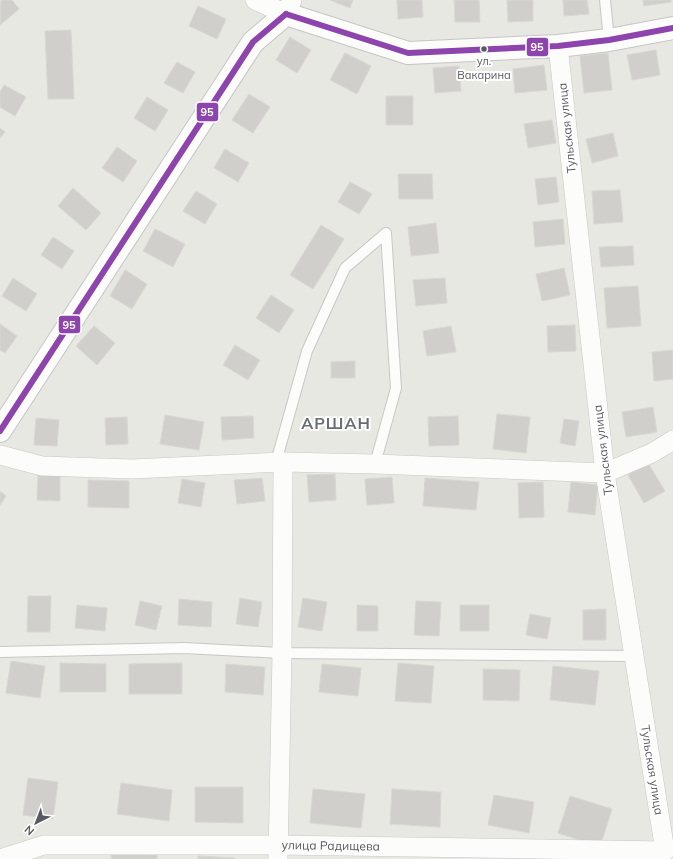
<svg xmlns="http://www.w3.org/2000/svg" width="673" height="859" viewBox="0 0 673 859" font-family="Mulish,sans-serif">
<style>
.building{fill:#d0cfcc;stroke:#d8d7d1}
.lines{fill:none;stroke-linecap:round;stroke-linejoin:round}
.lane-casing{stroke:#c7c7c7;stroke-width:12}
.street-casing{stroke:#c7c7c7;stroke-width:20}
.secondary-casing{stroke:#c5c6c5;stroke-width:24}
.lane{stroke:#fcfcfb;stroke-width:10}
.street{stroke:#fcfcfb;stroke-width:19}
.secondary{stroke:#fcfcfb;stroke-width:22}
.bus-1-casing{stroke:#fff;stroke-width:9}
.bus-1{stroke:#8e44ad;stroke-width:6}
.bus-dot{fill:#575a61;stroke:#fff;stroke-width:1.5}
.labels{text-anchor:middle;stroke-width:4;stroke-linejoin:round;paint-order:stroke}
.bus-label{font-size:11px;fill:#575a61;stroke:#fff}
.street-label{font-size:12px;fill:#575a61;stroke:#fff}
.district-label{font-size:16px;font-weight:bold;letter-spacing:1px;fill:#686c73;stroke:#fff}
.line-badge{stroke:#fff;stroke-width:1.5}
.badge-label{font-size:11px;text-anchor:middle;font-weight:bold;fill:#fff}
</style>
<rect width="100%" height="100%" fill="#e8e8e2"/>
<g class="building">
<path d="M 1,0 L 12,0 L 19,9 L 0,25 Z"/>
<path d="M 330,0 L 353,0 L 350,8 Z"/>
<path d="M 397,0 L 422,0 L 423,17 L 398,19 Z"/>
<path d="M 454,0 L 479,0 L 480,22 L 455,22 Z"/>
<path d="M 507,0 L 533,0 L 533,21 L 508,22 Z"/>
<path d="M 563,0 L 587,0 L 589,14 L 564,16 Z"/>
<path d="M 643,0 L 671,0 L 671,2 L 644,6 Z"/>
<path d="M 198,6 L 226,19 L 217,39 L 189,26 Z"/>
<path d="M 71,30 L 74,99 L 48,99 L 45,31 Z"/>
<path d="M 290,37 L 311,50 L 297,73 L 276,60 Z"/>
<path d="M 656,50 L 660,75 L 632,80 L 627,55 Z"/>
<path d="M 345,53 L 371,66 L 357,94 L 330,80 Z"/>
<path d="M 608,53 L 612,90 L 584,93 L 580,56 Z"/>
<path d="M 177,62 L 195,72 L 183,93 L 164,83 Z"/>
<path d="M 544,65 L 547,90 L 515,93 L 513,69 Z"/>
<path d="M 459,66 L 461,91 L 435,93 L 433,68 Z"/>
<path d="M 4,85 L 26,97 L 15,116 L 0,107 L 0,92 Z"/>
<path d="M 249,94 L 270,107 L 253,133 L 232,120 Z"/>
<rect x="386" y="96" width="27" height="29"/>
<path d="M 147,97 L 168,110 L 155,131 L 134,118 Z"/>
<path d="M 552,120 L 556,143 L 528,148 L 524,124 Z"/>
<path d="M 0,128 L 5,132 L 0,138 Z"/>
<path d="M 613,133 L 618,156 L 592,163 L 586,139 Z"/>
<path d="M 117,147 L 137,161 L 123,182 L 102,168 Z"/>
<path d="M 225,149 L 249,163 L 238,182 L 214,168 Z"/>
<path d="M 398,174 L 432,174 L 433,199 L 399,199 Z"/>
<path d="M 556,177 L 559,202 L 538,205 L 535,179 Z"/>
<path d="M 350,182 L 372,194 L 359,214 L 338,202 Z"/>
<path d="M 73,188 L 101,213 L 86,230 L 58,206 Z"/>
<path d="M 620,190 L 623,222 L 594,224 L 592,191 Z"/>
<path d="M 196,191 L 217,204 L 205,224 L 183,211 Z"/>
<path d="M 563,219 L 565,244 L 535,247 L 533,222 Z"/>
<path d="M 436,223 L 439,253 L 411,256 L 408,227 Z"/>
<path d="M 321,225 L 344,239 L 313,289 L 290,275 Z"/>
<path d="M 155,229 L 185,244 L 173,267 L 143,251 Z"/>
<path d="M 53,237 L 74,251 L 62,269 L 41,255 Z"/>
<path d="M 633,246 L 634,265 L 601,267 L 599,247 Z"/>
<path d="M 564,268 L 570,295 L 542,301 L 536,274 Z"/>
<path d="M 125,270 L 147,284 L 132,309 L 110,296 Z"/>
<path d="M 13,278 L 37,294 L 26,311 L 2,296 Z"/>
<path d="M 445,278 L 447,303 L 416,306 L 413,280 Z"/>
<path d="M 638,286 L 641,326 L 607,328 L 604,288 Z"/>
<path d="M 271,295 L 294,310 L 279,333 L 256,318 Z"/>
<path d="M 0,324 L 17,336 L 5,353 L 0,350 Z"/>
<path d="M 575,325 L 576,351 L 548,352 L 547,326 Z"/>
<path d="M 94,326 L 115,343 L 97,365 L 76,346 Z"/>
<path d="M 451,326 L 456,352 L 427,356 L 423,331 Z"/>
<path d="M 235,345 L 260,360 L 248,380 L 223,365 Z"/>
<path d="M 673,350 L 673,379 L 654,381 L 652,352 Z"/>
<path d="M 355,361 L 355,378 L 331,378 L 331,362 Z"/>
<path d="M 653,407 L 657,432 L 626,437 L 622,412 Z"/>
<path d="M 497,414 L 530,417 L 526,453 L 493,449 Z"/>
<path d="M 165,415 L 204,422 L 199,450 L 160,444 Z"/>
<path d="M 253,416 L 254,438 L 222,440 L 221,417 Z"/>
<path d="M 458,416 L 459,445 L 429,446 L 428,417 Z"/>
<path d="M 127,417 L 128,444 L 106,445 L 105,418 Z"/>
<path d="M 36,418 L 59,420 L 57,446 L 34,445 Z"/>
<path d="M 564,419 L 579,421 L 575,446 L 560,443 Z"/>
<path d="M 648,463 L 665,491 L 644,503 L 628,475 Z"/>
<path d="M 335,474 L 336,500 L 309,502 L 307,475 Z"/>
<path d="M 38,475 L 60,476 L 60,501 L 37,500 Z"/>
<path d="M 392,477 L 394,503 L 367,505 L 365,479 Z"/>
<path d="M 262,478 L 265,501 L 237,504 L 234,480 Z"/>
<path d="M 425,478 L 479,482 L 476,510 L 423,506 Z"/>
<path d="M 182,479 L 205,483 L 201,507 L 178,503 Z"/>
<path d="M 88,480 L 129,481 L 129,508 L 88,507 Z"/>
<path d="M 543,482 L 544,517 L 519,518 L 518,483 Z"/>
<path d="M 571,482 L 598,485 L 595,515 L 568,512 Z"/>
<path d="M 0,491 L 6,496 L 0,505 Z"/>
<path d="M 28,596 L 51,596 L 50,632 L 27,632 Z"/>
<path d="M 240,598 L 262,602 L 258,627 L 236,624 Z"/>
<path d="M 303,598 L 327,602 L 322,631 L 298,627 Z"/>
<path d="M 179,599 L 212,602 L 211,627 L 178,625 Z"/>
<path d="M 140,601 L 162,606 L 156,630 L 135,625 Z"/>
<path d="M 416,601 L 441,602 L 439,636 L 414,635 Z"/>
<path d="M 77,605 L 107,608 L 105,631 L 75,628 Z"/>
<path d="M 357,605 L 378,606 L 378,631 L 357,631 Z"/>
<rect x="460" y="605" width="29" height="26"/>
<path d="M 606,609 L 606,640 L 583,640 L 583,610 Z"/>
<path d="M 530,614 L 551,618 L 547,639 L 526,635 Z"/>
<path d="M 11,661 L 45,666 L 40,698 L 6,693 Z"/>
<path d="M 60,663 L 106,664 L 106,692 L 60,692 Z"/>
<path d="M 182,663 L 182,694 L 129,694 L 129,664 Z"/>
<path d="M 398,663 L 434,666 L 431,703 L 395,701 Z"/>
<path d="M 226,664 L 265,667 L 263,695 L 225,692 Z"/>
<path d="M 322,664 L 361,668 L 358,696 L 319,692 Z"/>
<path d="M 553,666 L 599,671 L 595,705 L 550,700 Z"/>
<path d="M 483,669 L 520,670 L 519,701 L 483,700 Z"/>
<path d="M 28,778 L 58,782 L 53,819 L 23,815 Z"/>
<path d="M 121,783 L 172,790 L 169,821 L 117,814 Z"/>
<path d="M 195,787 L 243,787 L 243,823 L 195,822 Z"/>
<path d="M 313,789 L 365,794 L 361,828 L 310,823 Z"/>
<path d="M 392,789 L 441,792 L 440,827 L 390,824 Z"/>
<path d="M 494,795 L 534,802 L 529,833 L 488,825 Z"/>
<path d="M 570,796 L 612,809 L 600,847 L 558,833 Z"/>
<path d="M 112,853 L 157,855 L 157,859 L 111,859 Z"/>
<path d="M 198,856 L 235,858 L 235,859 L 198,859 Z"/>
</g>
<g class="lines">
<g class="lane-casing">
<g id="lane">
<path d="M 605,0 L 609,40"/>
<path d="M 276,462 L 307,351 L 345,268 L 386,233 L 396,388 L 375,464"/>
<path d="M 0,652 L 184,648 L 282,653 L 633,656"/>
</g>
</g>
<g class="street-casing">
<g id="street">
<path d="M 255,0 L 286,14 L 292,0"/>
<path d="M 0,455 L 42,466 L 132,469 L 283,462 L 375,464 L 605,473 L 652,453 L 673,440"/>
<path id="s1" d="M 0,859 L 44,845 L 277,845 L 665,851 L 605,473 L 558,46"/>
<path d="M 278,859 L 282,653 L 283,462"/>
</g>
</g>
<g class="secondary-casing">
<path id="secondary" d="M 0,431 L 253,42 L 286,14 L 408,53 L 558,46 L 609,40 L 673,28"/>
</g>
<use href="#lane" class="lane"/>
<use href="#street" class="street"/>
<use href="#secondary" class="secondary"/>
<g class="bus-1-casing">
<g id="bus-1">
<path d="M 286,14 L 408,53 L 558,46 L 609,40 L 673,28"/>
<path d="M 0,431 L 253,42 L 286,14"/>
</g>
</g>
<use href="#bus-1" class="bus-1"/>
</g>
<circle class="bus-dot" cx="484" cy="49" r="3.5"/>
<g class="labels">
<g class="bus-label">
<text x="484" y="65">ул.<tspan x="484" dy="14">Вакарина</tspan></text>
</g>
<g class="street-label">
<text transform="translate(567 128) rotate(-96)" y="4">Тульская улица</text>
<text transform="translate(603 450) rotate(-97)" y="4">Тульская улица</text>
<text transform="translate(652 770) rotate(81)" y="4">Тульская улица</text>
<text dy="4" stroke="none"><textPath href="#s1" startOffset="333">улица Радищева</textPath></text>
</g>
<g class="district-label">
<text x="336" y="429">АРШАН</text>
</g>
</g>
<g class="line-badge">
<rect x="526" y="37" width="23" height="20" rx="4" fill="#8e44ad"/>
<rect x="196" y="102" width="23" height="20" rx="4" fill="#8e44ad"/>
<rect x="58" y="315" width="23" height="19" rx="4" fill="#8e44ad"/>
</g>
<g class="badge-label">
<text x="537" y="51">95</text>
<text x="207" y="116">95</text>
<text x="69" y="329">95</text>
</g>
<g transform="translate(36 823) rotate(222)" stroke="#ffffff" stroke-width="3" paint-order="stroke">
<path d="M0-3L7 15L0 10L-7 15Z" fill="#575a61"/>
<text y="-6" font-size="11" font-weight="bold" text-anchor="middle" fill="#575a61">N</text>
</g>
</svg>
